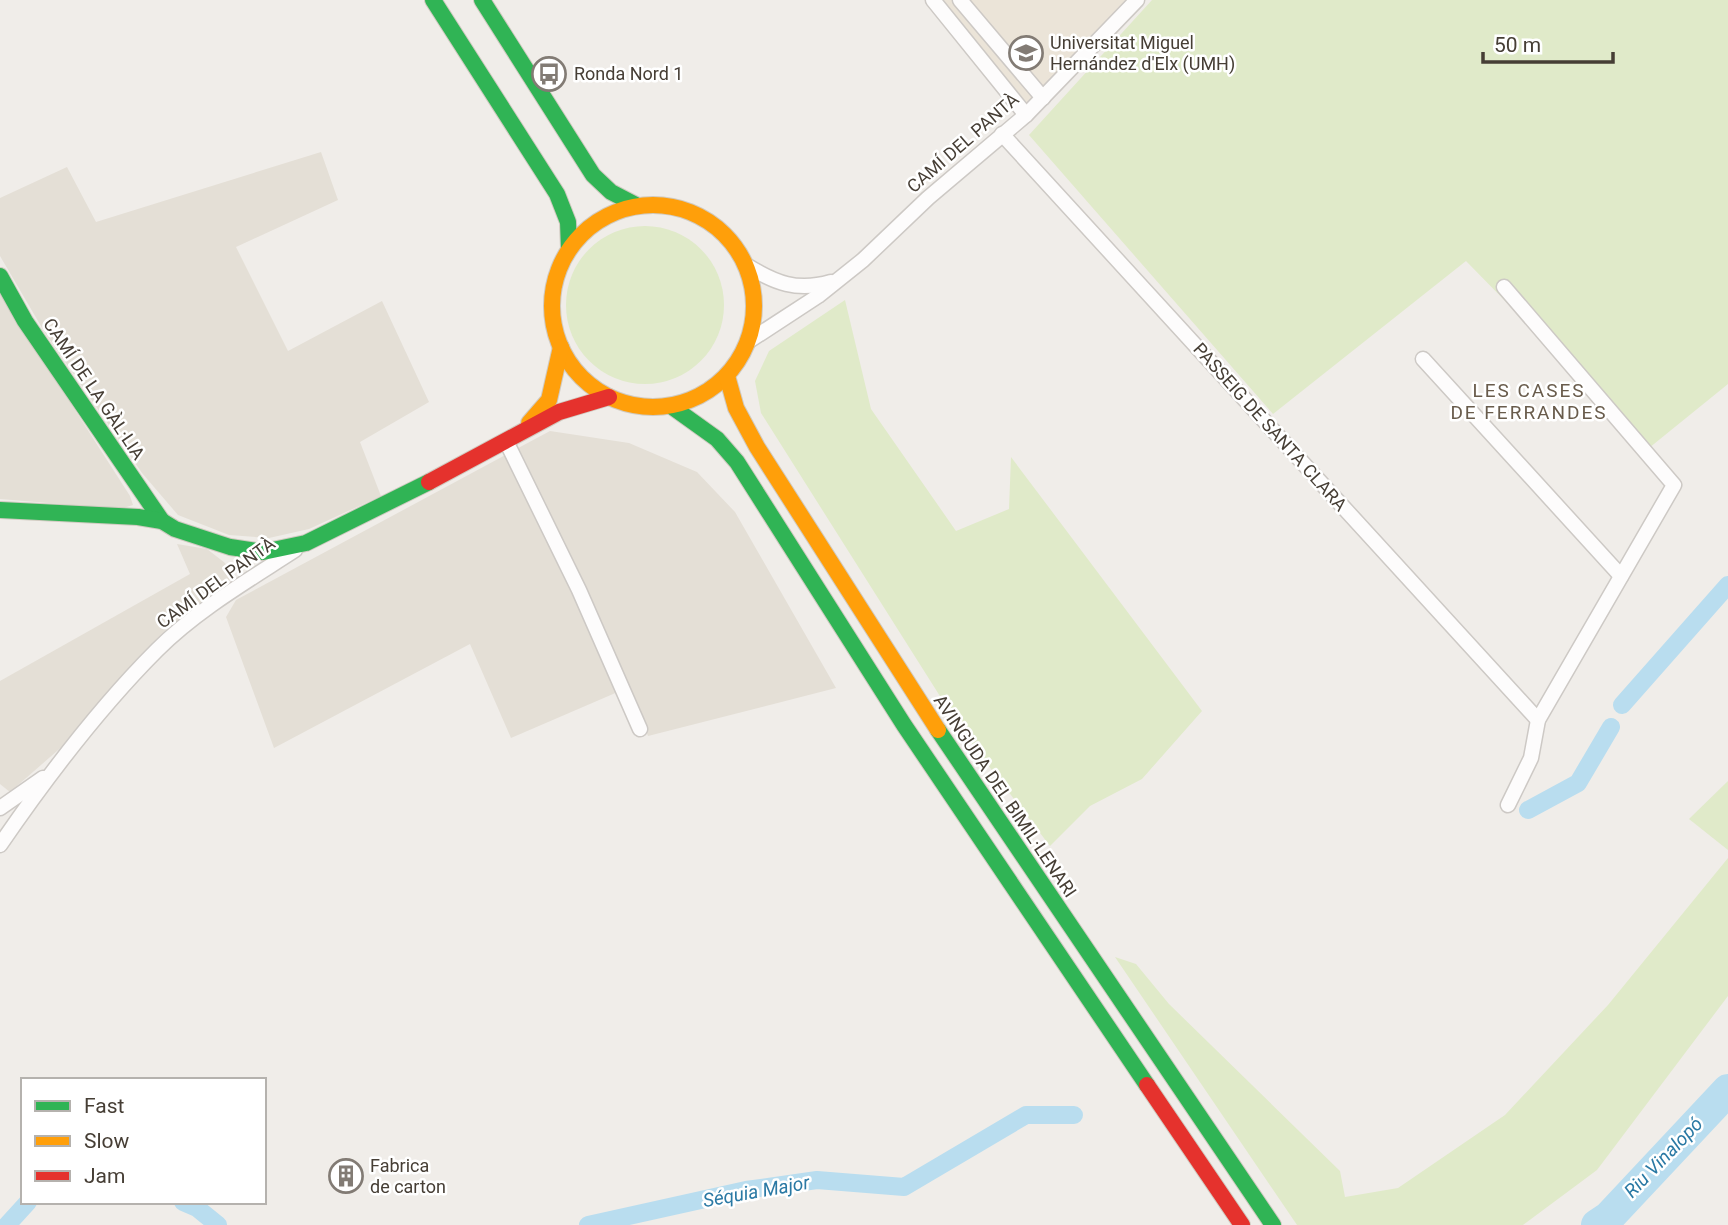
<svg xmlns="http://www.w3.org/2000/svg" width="1728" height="1225" viewBox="0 0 1728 1225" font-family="Roboto,sans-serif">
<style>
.residential{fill:#e4dfd6}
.education{fill:#ebe4d8}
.green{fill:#e0eac9}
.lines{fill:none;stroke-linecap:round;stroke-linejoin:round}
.canal{stroke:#b9ddef;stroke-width:18}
.river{stroke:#b9ddef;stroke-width:32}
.street-casing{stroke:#cdc9c5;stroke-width:17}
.fast-casing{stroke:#d0cac0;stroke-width:18}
.slow-casing{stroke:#d0cac0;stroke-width:18}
.jam-casing{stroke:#d0cac0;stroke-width:18}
.street{stroke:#fdfcfc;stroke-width:14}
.fast{stroke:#30b455;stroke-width:16}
.slow{stroke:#ff9f0a;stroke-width:16}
.jam{stroke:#e5322d;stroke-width:16}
.labels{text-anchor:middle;stroke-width:5;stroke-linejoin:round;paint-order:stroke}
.poi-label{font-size:18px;fill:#463e35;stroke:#fff;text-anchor:start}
.street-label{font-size:18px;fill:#463e35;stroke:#fff}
.neighbourhood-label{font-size:19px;letter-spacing:2px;fill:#695c4c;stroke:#fff}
.water-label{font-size:19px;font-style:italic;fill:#2a79a4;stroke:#fff}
</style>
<rect width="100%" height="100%" fill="#f0ede9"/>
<g class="residential">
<path d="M 321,152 L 338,200 L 236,247 L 288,351 L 382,301 L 429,402 L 360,442 L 381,496 L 309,529 L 269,538 L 229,535 L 178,515 L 142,473 L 45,333 L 0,256 L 0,198 L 67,167 L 96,222 Z"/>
<path d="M 0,286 L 57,382 L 130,496 L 133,505 L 120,509 L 0,499 Z"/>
<path d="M 550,431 L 629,443 L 697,472 L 735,512 L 836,688 L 648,736 L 627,688 L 511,738 L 470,644 L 274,748 L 226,617 L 236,600 Z"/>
<path d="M 177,544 L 207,549 L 225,563 L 234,577 L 169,627 L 118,680 L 65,744 L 10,792 L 0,784 L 0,681 L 190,574 Z"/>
</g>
<path class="education" d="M 930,0 L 1129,0 L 1023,106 Z"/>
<g class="green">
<path d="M 1152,0 L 1728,0 L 1728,384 L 1649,448 L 1466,261 L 1273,414 L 1029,135 Z"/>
<circle cx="645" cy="305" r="79"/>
<path d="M 845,300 L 871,409 L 956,531 L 1009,509 L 1011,457 L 1202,711 L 1142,779 L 1090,806 L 1050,846 L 962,731 L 761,413 L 755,381 L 769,351 Z"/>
<path d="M 1728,781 L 1728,850 L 1689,819 Z"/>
<path d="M 1728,858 L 1728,996 L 1597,1170 L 1523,1225 L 1297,1225 L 1115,957 L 1136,964 L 1169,1004 L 1340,1171 L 1345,1197 L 1398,1188 L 1505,1115 L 1608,1005 Z"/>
</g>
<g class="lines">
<g class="canal">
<path d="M 1622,705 L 1728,585"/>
<path d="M 1528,810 L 1578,783 L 1611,727"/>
<path d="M 183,1202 L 197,1208 L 218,1225"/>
<path d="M 7,1225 L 28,1202"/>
<path d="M 588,1225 L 746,1190 L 817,1180 L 904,1187 L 1026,1115 L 1074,1115"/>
</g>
<path class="river" d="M 1597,1225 L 1609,1217 L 1728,1090"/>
<g class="street-casing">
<g id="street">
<path d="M 933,0 L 1026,115"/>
<path d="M 960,0 L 1043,98"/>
<path d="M 1002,134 L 1538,720"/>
<path d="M 746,265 C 775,283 797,292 831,282"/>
<path d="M 1504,287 L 1674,485 L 1538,720 L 1531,758 L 1508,805"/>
<path d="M 749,341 L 818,296 L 863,260 L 928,198 L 1026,115 L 1137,0"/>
<path d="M 1423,359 L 1621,576"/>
<path d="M 506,441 L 579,590 L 640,729"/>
<path d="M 0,808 L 43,778"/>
<path d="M 0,845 C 46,778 99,708 157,650 C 197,610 249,580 295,550"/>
</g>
</g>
<g class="fast-casing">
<g id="fast">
<path d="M 433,0 L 557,194 L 568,222 L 569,249"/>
<path d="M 482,0 L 593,175 L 611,192 L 636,205"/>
<path d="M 0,276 L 25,321 L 162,521"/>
<path d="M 671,406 L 717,439 L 737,462 L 904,725 L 1147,1085"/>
<path d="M 0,510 L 138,517 L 162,521 L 175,529 L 230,547 L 263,552 L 306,543 L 429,482"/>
<path d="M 938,730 L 1273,1225"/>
</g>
</g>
<g class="slow-casing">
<g id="slow">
<circle cx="653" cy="306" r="101"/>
<path d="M 727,376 L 736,408 L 757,447 L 938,730"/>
<path d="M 529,423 L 549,400 L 561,347"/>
</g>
</g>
<g class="jam-casing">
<g id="jam">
<path d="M 429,482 L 559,412 L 609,397"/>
<path d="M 1147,1085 L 1242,1225"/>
</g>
</g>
<use href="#street" class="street"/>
<use href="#fast" class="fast"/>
<use href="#slow" class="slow"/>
<use href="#jam" class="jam"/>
</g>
<defs>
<g id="university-ring" transform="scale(1.75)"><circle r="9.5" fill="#fff" stroke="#827b74" stroke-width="1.5"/><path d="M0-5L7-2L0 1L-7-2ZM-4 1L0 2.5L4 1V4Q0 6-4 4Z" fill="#827b74"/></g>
<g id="bus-ring" transform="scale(1.75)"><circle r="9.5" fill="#fff" stroke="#827b74" stroke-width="1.5"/><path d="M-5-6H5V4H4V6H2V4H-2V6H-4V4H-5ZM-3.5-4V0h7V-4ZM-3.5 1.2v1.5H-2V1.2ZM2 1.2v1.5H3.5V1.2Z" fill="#827b74"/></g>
<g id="building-ring" transform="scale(1.75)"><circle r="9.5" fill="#fff" stroke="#827b74" stroke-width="1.5"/><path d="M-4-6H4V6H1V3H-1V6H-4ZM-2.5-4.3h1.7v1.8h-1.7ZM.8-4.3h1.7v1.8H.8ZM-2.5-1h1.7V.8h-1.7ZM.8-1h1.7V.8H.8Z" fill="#827b74"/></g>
</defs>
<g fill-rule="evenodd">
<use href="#university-ring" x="1026" y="53"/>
<use href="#bus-ring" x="549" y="74"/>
<use href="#building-ring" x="346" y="1176"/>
</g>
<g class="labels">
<g class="poi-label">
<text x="1050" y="49">Universitat Miguel<tspan x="1050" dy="21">Hernández d'Elx (UMH)</tspan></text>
<text x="574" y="80">Ronda Nord 1</text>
<text x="370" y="1172">Fabrica<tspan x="370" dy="21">de carton</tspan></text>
</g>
<g class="street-label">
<text transform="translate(963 143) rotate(-41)" y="6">CAMÍ DEL PANTÀ</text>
<text transform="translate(94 389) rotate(56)" y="6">CAMÍ DE LA GÀL·LIA</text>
<text transform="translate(1270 427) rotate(48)" y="6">PASSEIG DE SANTA CLARA</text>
<text transform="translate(216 583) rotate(-36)" y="6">CAMÍ DEL PANTÀ</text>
<text transform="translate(1005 796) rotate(56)" y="6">AVINGUDA DEL BIMIL·LENARI</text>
</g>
<g class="neighbourhood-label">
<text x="1529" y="397">LES CASES<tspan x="1529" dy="22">DE FERRANDES</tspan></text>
</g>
<g class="water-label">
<text transform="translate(1663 1157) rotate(-46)" y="7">Riu Vinalopó</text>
<text transform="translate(756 1191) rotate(-10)" y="7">Séquia Major</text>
</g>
</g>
<rect x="21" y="1078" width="245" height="126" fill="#ffffff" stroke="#b5b2ae" stroke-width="2"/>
<rect x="35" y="1101" width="35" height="10" fill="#30b455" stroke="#b5b2ae" stroke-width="2"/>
<text x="84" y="1113" font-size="21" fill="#463e35">Fast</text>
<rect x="35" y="1136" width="35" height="10" fill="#ff9f0a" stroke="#b5b2ae" stroke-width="2"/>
<text x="84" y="1148" font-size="21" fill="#463e35">Slow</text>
<rect x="35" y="1171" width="35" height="10" fill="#e5322d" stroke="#b5b2ae" stroke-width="2"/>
<text x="84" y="1183" font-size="21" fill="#463e35">Jam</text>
<path d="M1483 52v10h130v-10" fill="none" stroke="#463e35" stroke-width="3.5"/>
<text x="1494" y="52" font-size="21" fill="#463e35" stroke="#ffffff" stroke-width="5" paint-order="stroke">50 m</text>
</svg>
